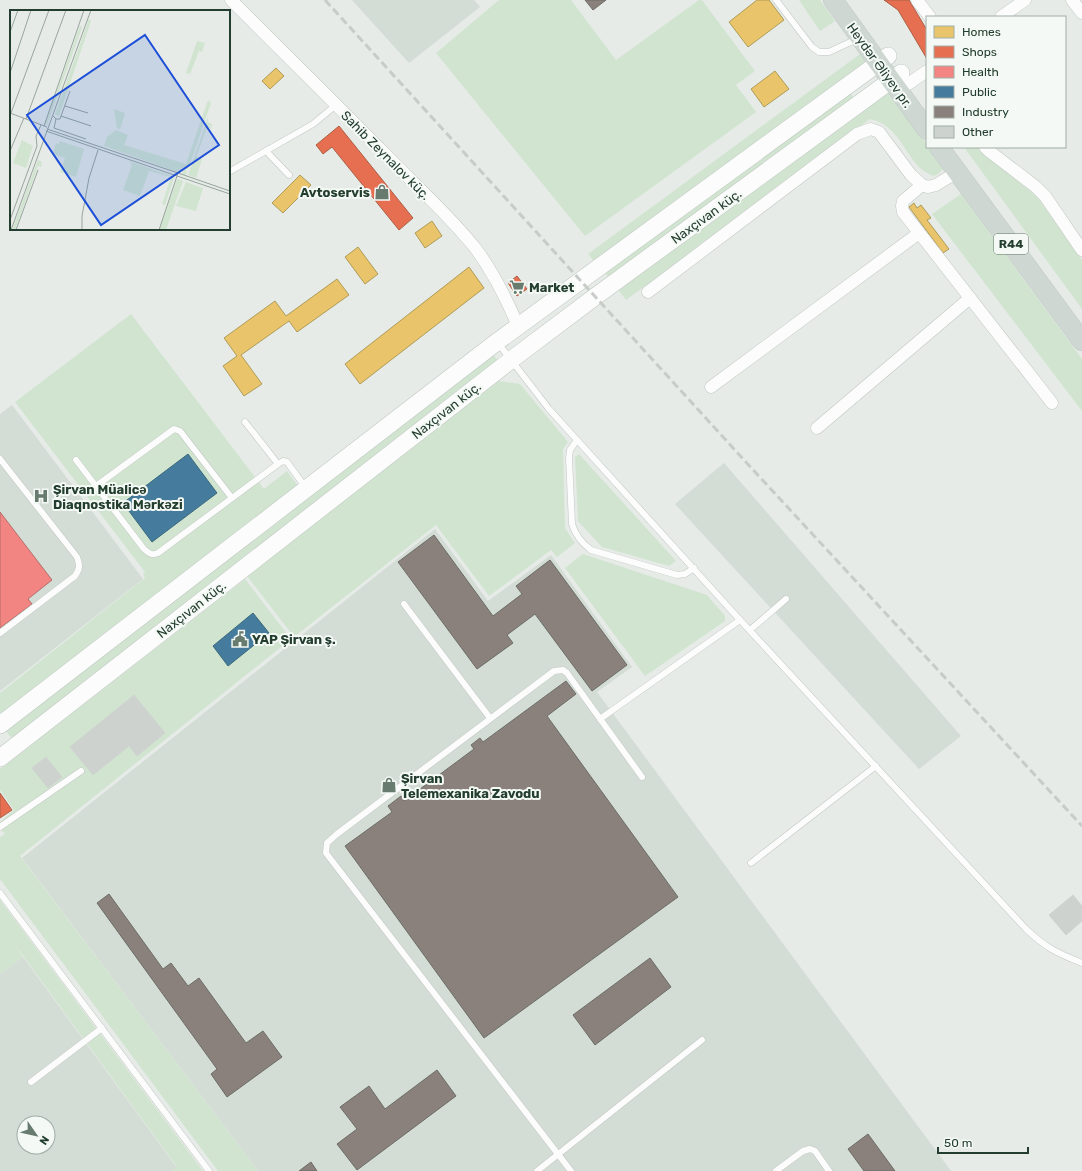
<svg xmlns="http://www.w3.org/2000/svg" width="1082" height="1171" viewBox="0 0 1082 1171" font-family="Rubik,sans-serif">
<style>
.built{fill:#d4dcd6;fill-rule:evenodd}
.green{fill:#d1e4d0}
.homes{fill:#e9c46a;stroke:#ae9c58}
.shops{fill:#e76f51;stroke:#ac6046}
.health{fill:#f28482;stroke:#b46f69}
.public{fill:#457b9d;stroke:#3b697c}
.industry{fill:#8a817c;stroke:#6b6d65}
.building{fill:#cdd2cf;stroke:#cfd4d0}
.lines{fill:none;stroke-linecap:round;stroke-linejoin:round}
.lane-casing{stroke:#c3c8c4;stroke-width:7}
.street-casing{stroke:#c3c8c4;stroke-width:13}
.secondary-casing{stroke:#bfc7c2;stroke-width:18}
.primary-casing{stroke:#c2cac4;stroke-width:20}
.lane{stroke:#fbfcfb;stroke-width:6}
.street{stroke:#fbfcfb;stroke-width:12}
.secondary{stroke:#fbfcfb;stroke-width:17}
.primary{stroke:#ced7d2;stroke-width:19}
.rail{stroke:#c8ccc9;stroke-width:3;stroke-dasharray:8 4;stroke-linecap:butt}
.labels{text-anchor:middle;stroke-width:4;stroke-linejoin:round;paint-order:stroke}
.shield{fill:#f4f9f5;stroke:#62766a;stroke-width:1}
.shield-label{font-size:12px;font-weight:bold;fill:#233e2e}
.street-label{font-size:13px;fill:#233e2e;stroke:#f4f9f5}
.poi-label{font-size:13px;font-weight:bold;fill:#233e2e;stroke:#f4f9f5;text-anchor:start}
.inset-road{fill:none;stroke:#98a69d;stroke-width:1}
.view{fill:#1d4ed8;fill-opacity:0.15;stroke:#1d4ed8;stroke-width:2}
.inset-edge{fill:none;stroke:#233e2e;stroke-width:2}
</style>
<rect width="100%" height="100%" fill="#e6ebe7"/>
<g class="built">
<path d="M 352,0 L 474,0 L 480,7 L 409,63 Z"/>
<path d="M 12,405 L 143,579 L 0,691 L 0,414 Z"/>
<path d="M 724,463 L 961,736 L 919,769 L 675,504 Z"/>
<path d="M 435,529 L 488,601 L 551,555 L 632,667 L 597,692 L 951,1171 L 258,1171 L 22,858 Z"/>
<path d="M 23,957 L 177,1168 L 172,1171 L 0,1171 L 0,974 ZM 24,1123 L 48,1123 L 48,1147 L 24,1147 Z"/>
</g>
<g class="green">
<path d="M 499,0 L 571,0 L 616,60 L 699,0 L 702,0 L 755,71 L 736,85 L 756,112 L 585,236 L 436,53 Z"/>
<path d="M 799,0 L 820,0 L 835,21 L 820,31 Z"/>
<path d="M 860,54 L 867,62 L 596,263 L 588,254 Z"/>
<path d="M 849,91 L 855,100 L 610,279 L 603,270 Z"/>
<path d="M 886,91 L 927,144 L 927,147 L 929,147 L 945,167 L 938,174 L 933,176 C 928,173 923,171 919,167 C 902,149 897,125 870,119 L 626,300 L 617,288 Z"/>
<path d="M 964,147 L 979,147 L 1038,198 L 1082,260 L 1082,309 Z"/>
<path d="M 961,194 L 1082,359 L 1082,411 L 932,214 Z"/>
<path d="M 131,314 L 264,489 L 287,471 L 298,486 L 4,712 L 0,713 L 0,693 L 145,578 L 143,574 L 145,572 L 15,402 Z"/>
<path d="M 492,353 L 498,361 L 13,740 L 5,730 Z"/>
<path d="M 499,381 L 520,384 L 568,442 L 563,449 L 565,528 L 575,543 L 557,557 L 551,550 L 489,596 L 436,525 L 294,637 L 247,576 Z"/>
<path d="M 579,454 L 676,561 L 669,566 L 602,547 L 578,521 L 575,457 Z"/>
<path d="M 583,554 L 707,595 L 725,616 L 725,621 L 645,676 L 565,568 Z"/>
<path d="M 245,579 L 291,639 L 20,856 L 258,1171 L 218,1171 L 0,879 L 0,837 L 5,834 L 0,828 L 0,822 L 14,810 L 0,790 L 0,769 Z"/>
<path d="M 0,900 L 203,1171 L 172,1171 L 177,1167 L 13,942 L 23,957 L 0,974 Z"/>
</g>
<g class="homes">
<path d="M 757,0 L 769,0 L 784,20 L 748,47 L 729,22 Z"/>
<path d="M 276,68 L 284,76 L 270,89 L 262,81 Z"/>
<path d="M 775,71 L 789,89 L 764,107 L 751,89 Z"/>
<path d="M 300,175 L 311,185 L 283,213 L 272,203 Z"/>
<path d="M 914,203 L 917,208 L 921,205 L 931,218 L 927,220 L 949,249 L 943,253 L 909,207 Z"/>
<path d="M 432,221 L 442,236 L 425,248 L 415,233 Z"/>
<path d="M 358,247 L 378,274 L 365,284 L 345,257 Z"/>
<path d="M 469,267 L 484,288 L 360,384 L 345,364 Z"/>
<path d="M 337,279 L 349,295 L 297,332 L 289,321 L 241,355 L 262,384 L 244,396 L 223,366 L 237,356 L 224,338 L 275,301 L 286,316 Z"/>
</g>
<g class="shops">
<path d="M 884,0 L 909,0 L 927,30 L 927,59 L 898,10 Z"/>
<path d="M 339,126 L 413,218 L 399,230 L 332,147 L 323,154 L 316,145 Z"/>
<path d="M 517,276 L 527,289 L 517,296 L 508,283 Z"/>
<path d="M 0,793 L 12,810 L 0,818 Z"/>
</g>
<path class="health" d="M 0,512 L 52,580 L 28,599 L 32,604 L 0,628 Z"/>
<g class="public">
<path d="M 188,454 L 217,493 L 152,542 L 123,503 Z"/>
<path d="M 253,613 L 269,633 L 228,666 L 213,646 Z"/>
</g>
<g class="industry">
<path d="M 585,0 L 606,0 L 593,10 Z"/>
<path d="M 434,535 L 493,616 L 522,594 L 516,586 L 550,560 L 627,665 L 592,691 L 535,614 L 507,635 L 513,643 L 477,669 L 398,562 Z"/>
<path d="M 566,681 L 576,694 L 547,716 L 678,897 L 484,1038 L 345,846 L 392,812 L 388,806 L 401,796 L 404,801 L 474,749 L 471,745 L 480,738 L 483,742 Z"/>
<path d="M 109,894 L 163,969 L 171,963 L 188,986 L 199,978 L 246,1043 L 263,1031 L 282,1057 L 227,1097 L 211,1074 L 217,1069 L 97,903 Z"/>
<path d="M 650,958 L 671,987 L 595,1045 L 573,1015 Z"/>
<path d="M 437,1070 L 456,1096 L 357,1170 L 337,1144 L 357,1129 L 340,1107 L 369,1086 L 385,1109 Z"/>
<path d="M 868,1134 L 895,1171 L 864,1171 L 848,1149 Z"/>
<path d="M 311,1162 L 317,1171 L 299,1171 Z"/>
</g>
<g class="building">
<path d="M 134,695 L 165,733 L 137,756 L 129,746 L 93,775 L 70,747 Z"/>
<path d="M 46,757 L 62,777 L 48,788 L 32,768 Z"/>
<path d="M 1073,895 L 1082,906 L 1082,921 L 1066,935 L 1049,915 Z"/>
</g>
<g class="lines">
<g class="lane-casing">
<g id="lane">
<path d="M 776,0 L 812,47 L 819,52 L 829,52 L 859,38"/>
<path d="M 266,151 L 289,175"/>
<path d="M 229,172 L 313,124 L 336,105"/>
<path d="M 498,343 L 549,409 L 740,620 L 1026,929 C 1046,948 1057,953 1082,963"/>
<path d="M 245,422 L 278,464"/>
<path d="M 577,440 L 570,450 L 569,458 L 572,524 C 575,534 583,544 591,550 L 677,575 L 685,574 L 694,568"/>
<path d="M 0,459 L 77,557 C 80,565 80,569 75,576 L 0,633"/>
<path d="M 76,460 L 144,549 C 149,553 151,556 158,553 L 278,464 L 283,461 L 287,462 L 306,488"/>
<path d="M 96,486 L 174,429 L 180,431 L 232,498"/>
<path d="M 404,604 L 490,718"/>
<path d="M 750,630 L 786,599"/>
<path d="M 600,719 L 740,620"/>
<path d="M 0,827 L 81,771"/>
<path d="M 751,863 L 876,766"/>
<path d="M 0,893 L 209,1171"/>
<path d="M 31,1082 L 102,1028"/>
<path d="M 537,1171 L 702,1040"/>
<path d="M 571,1171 L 326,853 L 327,843 L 337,834 L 554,671 L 563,670 L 567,673 L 642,777"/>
<path d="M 776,1171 L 803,1151 L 810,1149 L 815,1151 L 829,1171"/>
</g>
</g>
<g class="street-casing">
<g id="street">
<path d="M 231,0 C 283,52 336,104 388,157 C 417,187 450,216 476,249 C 493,272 507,300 518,326"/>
<path d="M 917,0 L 930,17"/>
<path d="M 1072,0 L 1082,13"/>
<path d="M 1001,17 L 1025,0"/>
<path d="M 908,84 L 927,71"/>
<path d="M 985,147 L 989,151 L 1036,187 L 1045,196 L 1082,250"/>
<path d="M 922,185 L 903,201 L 902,206 L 903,212 L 1052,403"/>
<path d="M 648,292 L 857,134 L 871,129 L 879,132 L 911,175 L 922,185 L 928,187 L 936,185 L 957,172"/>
<path d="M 711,387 L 919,233"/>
<path d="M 817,428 L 970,298"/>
</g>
</g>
<g class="secondary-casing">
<g id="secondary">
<path d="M 0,725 L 498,341 L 888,56"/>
<path d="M 0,758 L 511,360 L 596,296 L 901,73"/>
</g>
</g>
<g class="primary-casing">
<g id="primary">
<path d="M 833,0 L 927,130"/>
<path d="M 939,147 L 1082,341"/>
</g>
</g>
<use href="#lane" class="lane"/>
<use href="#street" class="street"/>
<use href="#secondary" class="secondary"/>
<use href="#primary" class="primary"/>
<path class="rail" d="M 325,0 L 744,460 L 1082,826"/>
</g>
<defs>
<g id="shop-bare" transform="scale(1.2)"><path d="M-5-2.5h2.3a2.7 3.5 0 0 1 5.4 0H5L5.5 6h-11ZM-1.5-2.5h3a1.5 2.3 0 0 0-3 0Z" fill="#677b6f" stroke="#f4f9f5" stroke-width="2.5" paint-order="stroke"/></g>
<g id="supermarket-bare" transform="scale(1.2)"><path d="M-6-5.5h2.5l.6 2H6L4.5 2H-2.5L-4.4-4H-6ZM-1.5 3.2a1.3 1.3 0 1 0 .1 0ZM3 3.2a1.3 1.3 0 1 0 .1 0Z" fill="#677b6f" stroke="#f4f9f5" stroke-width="2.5" paint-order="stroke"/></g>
<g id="hospital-bare" transform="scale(1.2)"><path d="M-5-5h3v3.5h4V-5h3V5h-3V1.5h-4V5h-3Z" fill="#677b6f" stroke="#f4f9f5" stroke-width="2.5" paint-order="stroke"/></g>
<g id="civic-bare" transform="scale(1.2)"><path d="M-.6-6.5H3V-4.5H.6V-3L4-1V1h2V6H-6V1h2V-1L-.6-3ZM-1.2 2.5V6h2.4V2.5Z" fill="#677b6f" stroke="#f4f9f5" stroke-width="2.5" paint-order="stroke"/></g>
</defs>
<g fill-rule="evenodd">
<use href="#shop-bare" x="382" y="192"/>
<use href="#supermarket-bare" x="517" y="287"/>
<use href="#hospital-bare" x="41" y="496"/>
<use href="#civic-bare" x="240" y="639"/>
<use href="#shop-bare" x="389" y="785"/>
</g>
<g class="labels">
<rect class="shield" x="994" y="234" width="34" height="20" rx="3"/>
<g class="shield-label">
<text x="1011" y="248">R44</text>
</g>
<g class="street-label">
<text transform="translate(880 65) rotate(54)" y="5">Heydər Əliyev pr.</text>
<text transform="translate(386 155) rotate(45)" y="5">Sahib Zeynalov küç.</text>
<text transform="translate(706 216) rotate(-36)" y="5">Naxçıvan küç.</text>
<text transform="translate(446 410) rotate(-38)" y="5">Naxçıvan küç.</text>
<text transform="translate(191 609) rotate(-38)" y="5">Naxçıvan küç.</text>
</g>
<g class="poi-label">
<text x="370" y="197" text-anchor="end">Avtoservis</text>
<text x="529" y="292">Market</text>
<text x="53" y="494">Şirvan Müalicə<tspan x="53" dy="15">Diaqnostika Mərkəzi</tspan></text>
<text x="252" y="644">YAP Şirvan ş.</text>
<text x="401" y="783">Şirvan<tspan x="401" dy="15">Telemexanika Zavodu</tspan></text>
</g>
</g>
<g transform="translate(10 10)">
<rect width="220" height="220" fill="#e6ebe7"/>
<path d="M 79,9 L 81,11 L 49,106 L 45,104 ZM 70,16 L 72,17 L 37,115 L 35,114 ZM 187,31 L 195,33 L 192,42 L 189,41 L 180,64 L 176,63 ZM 198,90 L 201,93 L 178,159 L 174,159 L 177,160 L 176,165 L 172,164 L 174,159 L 172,158 L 170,163 L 94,136 L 97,127 L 106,120 L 118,125 L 114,135 L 176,154 ZM 104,99 L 115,103 L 110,119 L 107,118 ZM 198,107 L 198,112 L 202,114 L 201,119 L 197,117 L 186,147 L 192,149 L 186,168 L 178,165 ZM 12,130 L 23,136 L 16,158 L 3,153 ZM 50,131 L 74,139 L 66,167 L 50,162 L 55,148 L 43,144 L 46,133 L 49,134 ZM 28,150 L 32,152 L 31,157 L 28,156 L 5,220 L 2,220 ZM 119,151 L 164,167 L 155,195 L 152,194 L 161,167 L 139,161 L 130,186 L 113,180 L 122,155 ZM 167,169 L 173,171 L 156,220 L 149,220 ZM 176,172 L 193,178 L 186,201 L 166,196 Z" fill="#d1e4d0"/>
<path class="inset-road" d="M 0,22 L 8,0M 0,63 L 21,0M 55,96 L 78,103M 0,103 L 37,117M 1,103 L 39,0M 43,106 L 46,109 L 44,118 L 76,129M 51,106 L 81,116M 16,109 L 56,0M 46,109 L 50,109 L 60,81M 34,116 L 74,0M 37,119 L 168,163 L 149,220M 36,121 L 167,166M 0,141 L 14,108M 168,163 L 220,181M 167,166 L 220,184M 0,210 L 27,136 L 26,126 L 31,115M 1,220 L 81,0M 6,220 L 28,160M 72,220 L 72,206 L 79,168 L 88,140"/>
<path class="view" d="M 135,25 L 209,135 L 91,215 L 17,105 Z"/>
<rect width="220" height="220" class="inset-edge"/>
</g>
<rect x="926" y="16" width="140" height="132" fill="#f4f9f5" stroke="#a0aea5"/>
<rect x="934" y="26" width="20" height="12" fill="#e9c46a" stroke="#a0aea5"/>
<text x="962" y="36" font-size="12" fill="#233e2e">Homes</text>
<rect x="934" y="46" width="20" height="12" fill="#e76f51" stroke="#a0aea5"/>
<text x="962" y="56" font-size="12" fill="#233e2e">Shops</text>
<rect x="934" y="66" width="20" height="12" fill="#f28482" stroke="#a0aea5"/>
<text x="962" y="76" font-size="12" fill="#233e2e">Health</text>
<rect x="934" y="86" width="20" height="12" fill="#457b9d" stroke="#a0aea5"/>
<text x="962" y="96" font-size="12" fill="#233e2e">Public</text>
<rect x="934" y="106" width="20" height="12" fill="#8a817c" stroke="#a0aea5"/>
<text x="962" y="116" font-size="12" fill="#233e2e">Industry</text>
<rect x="934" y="126" width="20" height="12" fill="#cdd2cf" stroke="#a0aea5"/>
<text x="962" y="136" font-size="12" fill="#233e2e">Other</text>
<g transform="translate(36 1135) rotate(124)"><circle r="19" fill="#f4f9f5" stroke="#a0aea5"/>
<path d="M0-3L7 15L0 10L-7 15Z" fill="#677b6f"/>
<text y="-6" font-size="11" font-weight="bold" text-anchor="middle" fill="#233e2e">N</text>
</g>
<path d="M938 1147v6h90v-6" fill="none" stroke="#233e2e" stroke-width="2"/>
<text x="944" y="1147" font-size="12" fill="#233e2e" stroke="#f4f9f5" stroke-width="3" paint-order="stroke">50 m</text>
</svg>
